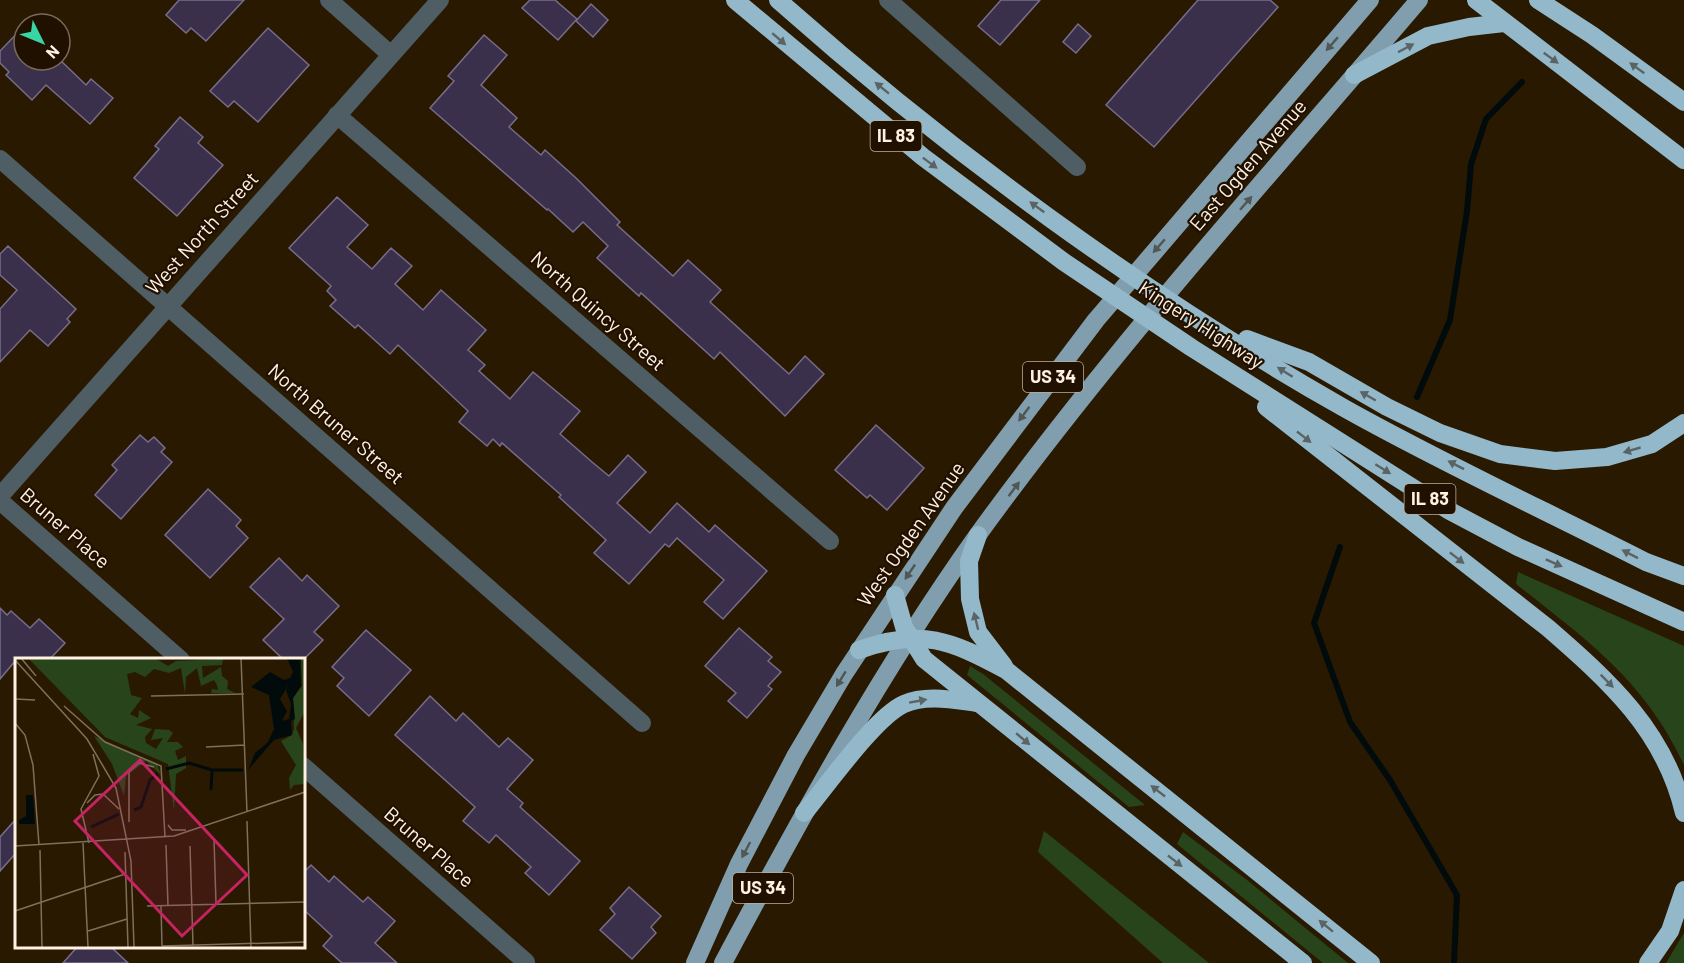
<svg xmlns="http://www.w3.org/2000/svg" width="1684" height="963" viewBox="0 0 1684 963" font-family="Barlow,sans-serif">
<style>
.green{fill:#28441b}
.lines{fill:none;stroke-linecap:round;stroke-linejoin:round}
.stream{stroke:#020b0b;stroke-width:6}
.building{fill:#3a304b;stroke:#776d8b;stroke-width:1.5}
.street{stroke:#4f5d65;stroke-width:18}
.primary{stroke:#809ead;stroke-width:18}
.highway{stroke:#93b8ca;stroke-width:18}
.oneway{fill:#5a6465}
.oneway2{fill:#505756}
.labels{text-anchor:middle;stroke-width:4.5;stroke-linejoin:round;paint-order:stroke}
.shield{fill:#201000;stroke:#bcae9f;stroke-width:1.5}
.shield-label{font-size:18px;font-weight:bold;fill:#fff2e3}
.street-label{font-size:20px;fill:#fff2e3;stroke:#201000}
.inset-river{fill:none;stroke:#020b0b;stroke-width:3}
.inset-road{fill:none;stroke:#7f705b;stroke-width:1.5}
.view{fill:#c52362;fill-opacity:0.15;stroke:#c52362;stroke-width:3}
.inset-edge{fill:none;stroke:#fff2e3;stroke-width:3}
</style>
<rect width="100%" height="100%" fill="#2a1901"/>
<g class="green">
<path d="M 1518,572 L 1684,646 L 1684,765 C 1644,680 1588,641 1516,584 Z"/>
<path d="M 970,666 L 983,674 L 1145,805 L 1129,807 L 967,675 Z"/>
<path d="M 1044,831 L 1209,963 L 1163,963 L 1038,852 Z"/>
<path d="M 1183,832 L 1247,880 L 1348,963 L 1323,963 L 1177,844 Z"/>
<path d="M 1684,933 L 1684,963 L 1666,963 Z"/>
</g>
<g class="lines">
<g class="stream">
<path d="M 1417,397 L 1450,320 L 1467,211 L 1471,164 L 1486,119 L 1522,82"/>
<path d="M 1340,547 L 1314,623 L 1350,722 L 1390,780 L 1457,895 L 1454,963"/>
</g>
</g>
<g class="building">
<path d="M 179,0 L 244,0 L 206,41 L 191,28 L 186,33 L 166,15 Z"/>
<path d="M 530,0 L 555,0 L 577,19 L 558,40 L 522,8 Z"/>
<path d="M 1001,0 L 1040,0 L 1000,45 L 978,26 Z"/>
<path d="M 1198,0 L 1270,0 L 1278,7 L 1154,147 L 1106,105 Z"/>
<path d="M 591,4 L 608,20 L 593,37 L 576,21 Z"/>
<path d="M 1078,24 L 1091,36 L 1076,53 L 1063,42 Z"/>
<path d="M 24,26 L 24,60 L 60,60 L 86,85 L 91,79 L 113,98 L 90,124 L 46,85 L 32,100 L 6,75 L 9,72 L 0,63 L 0,51 Z"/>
<path d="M 268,28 L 309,65 L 258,122 L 234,101 L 228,107 L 210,91 Z"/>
<path d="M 484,35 L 507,55 L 481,85 L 517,118 L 509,127 L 541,155 L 545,150 L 576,178 L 620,222 L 617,225 L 673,276 L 688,260 L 721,290 L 710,302 L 789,374 L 805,356 L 824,374 L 785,416 L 720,352 L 714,359 L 641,293 L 639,296 L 597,258 L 608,246 L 583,222 L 573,232 L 548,209 L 547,210 L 430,108 L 454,81 L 448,76 Z"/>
<path d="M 180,117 L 203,137 L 198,143 L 223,165 L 177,216 L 134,178 L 159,149 L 155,146 Z"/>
<path d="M 337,197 L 368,225 L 347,247 L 372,269 L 391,248 L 412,266 L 395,284 L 423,310 L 441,290 L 486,330 L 468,350 L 485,365 L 479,371 L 510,399 L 533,372 L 580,411 L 560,434 L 592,462 L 609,476 L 628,455 L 646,472 L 617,503 L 650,533 L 677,503 L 709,532 L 715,525 L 767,571 L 723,619 L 704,602 L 724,580 L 677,538 L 669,547 L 665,544 L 629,584 L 594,553 L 606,540 L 559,497 L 561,495 L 502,443 L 500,446 L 493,439 L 487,446 L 459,422 L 468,411 L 398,345 L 390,354 L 358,325 L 355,328 L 330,306 L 336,300 L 327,291 L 331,286 L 289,248 Z"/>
<path d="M 8,246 L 76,309 L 67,319 L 70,322 L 48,346 L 30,330 L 0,362 L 0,309 L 17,290 L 0,275 L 0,254 Z"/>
<path d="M 876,425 L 924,468 L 887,510 L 870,495 L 867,498 L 835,470 Z"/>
<path d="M 140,435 L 148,442 L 154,437 L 165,448 L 161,452 L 172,462 L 121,519 L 95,495 L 117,470 L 112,465 Z"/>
<path d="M 208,489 L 241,520 L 236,526 L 248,538 L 210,578 L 165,535 Z"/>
<path d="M 279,558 L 302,581 L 307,575 L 339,606 L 314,632 L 323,640 L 303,660 L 284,660 L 263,640 L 284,619 L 250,587 Z"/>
<path d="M 0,608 L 7,615 L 11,611 L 30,628 L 39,619 L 65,643 L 49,660 L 16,660 L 0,679 Z"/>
<path d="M 739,628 L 772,657 L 768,661 L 781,672 L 768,686 L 772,689 L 747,718 L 728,701 L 736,693 L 705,666 Z"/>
<path d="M 366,630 L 411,670 L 369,716 L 337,686 L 344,678 L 332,667 Z"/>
<path d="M 430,696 L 456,721 L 463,713 L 499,747 L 508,738 L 533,760 L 507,789 L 523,803 L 520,807 L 580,861 L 549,895 L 525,873 L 531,867 L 496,835 L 489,843 L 463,821 L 475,807 L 395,735 Z"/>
<path d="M 16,819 L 16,853 L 0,871 L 0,837 Z"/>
<path d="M 311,865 L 329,882 L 334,876 L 363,902 L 368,897 L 395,921 L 375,943 L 397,963 L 342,963 L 323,946 L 332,936 L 303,909 L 303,873 Z"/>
<path d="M 629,887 L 661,916 L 651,927 L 656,933 L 632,959 L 600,930 L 615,914 L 610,908 Z"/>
<path d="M 78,946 L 110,946 L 128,963 L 63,963 Z"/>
</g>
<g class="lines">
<g class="street">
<path d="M 329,0 L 390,54"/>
<path d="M 888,0 L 1077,167"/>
<path d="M 337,115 L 830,541"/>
<path d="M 0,159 L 642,723"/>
<path d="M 0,496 L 440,0"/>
<path d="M 0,501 L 181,660"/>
<path d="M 303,766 L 526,962"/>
</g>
<g class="primary">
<path d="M 695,963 L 739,864 L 796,755 L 844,674 L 954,508 L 1096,320 L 1370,0"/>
<path d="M 723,963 C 801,817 881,671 977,536 C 1113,348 1269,176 1419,0"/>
</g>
<g class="highway">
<path d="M 735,0 L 923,157 L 1064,262 L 1192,348 L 1448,510 L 1518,547 L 1684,622"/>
<path d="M 778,0 C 948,151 1146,296 1344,408 C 1442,463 1546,511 1646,562 L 1684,576"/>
<path d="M 1476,0 L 1684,160"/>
<path d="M 1538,0 L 1592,35 L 1684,102"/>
<path d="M 1354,75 L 1428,36 L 1469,27 L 1504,23"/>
<path d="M 1247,339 L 1309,362 L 1387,407 L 1440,433 L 1500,454 L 1555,461 L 1607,457 L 1652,444 L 1684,423"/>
<path d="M 1266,407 L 1548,628 C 1609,681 1665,731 1684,813"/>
<path d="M 978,535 L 969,561 L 970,599 L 978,632 L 1004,666"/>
<path d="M 895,595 L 904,627 L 924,659 L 1303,963"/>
<path d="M 859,650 C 921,627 952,641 1006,670 L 1371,963"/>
<path d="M 804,813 C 826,787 875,717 904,704 C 926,694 954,700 977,703"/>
<path d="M 1648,963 L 1670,931 L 1684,890"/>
</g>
</g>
<defs><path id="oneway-solid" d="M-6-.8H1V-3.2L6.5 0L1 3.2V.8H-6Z" transform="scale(1.5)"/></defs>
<g class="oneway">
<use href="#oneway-solid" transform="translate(779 39) rotate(41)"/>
<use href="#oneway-solid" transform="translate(1406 48) rotate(-28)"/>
<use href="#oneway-solid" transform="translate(1551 58) rotate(36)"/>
<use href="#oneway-solid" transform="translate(1637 68) rotate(-144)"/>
<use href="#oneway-solid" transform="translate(882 88) rotate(-141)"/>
<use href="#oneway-solid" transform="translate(930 163) rotate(37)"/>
<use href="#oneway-solid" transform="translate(1037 207) rotate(-144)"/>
<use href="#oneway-solid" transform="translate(1285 372) rotate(-148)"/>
<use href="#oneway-solid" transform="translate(1368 396) rotate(-150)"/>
<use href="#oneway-solid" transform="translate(1304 437) rotate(38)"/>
<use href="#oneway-solid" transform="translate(1632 450) rotate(164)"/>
<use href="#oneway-solid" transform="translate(1456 465) rotate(-153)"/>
<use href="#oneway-solid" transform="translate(1383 469) rotate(32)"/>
<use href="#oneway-solid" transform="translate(1630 554) rotate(-153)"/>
<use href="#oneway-solid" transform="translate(1457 558) rotate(38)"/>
<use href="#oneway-solid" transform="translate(1554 563) rotate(24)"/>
<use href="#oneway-solid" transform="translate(976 621) rotate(-104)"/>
<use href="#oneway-solid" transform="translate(1607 681) rotate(45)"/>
<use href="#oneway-solid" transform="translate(918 701) rotate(-10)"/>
<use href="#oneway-solid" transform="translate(1023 739) rotate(40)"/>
<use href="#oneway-solid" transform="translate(1158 791) rotate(-142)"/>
<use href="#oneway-solid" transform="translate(1175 861) rotate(38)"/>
<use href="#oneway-solid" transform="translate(1326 926) rotate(-141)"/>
</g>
<g class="oneway2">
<use href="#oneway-solid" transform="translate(1332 44) rotate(131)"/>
<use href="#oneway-solid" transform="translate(1246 203) rotate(-49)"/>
<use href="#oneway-solid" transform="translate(1159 246) rotate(131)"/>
<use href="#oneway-solid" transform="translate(1024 414) rotate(127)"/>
<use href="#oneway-solid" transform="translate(1014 489) rotate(-53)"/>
<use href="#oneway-solid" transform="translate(910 572) rotate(124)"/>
<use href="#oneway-solid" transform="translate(841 679) rotate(121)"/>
<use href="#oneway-solid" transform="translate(746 850) rotate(118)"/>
</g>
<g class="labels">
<g class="shield">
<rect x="870.5" y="121" width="51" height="30" rx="4.5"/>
<rect x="1023" y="362" width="60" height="30" rx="4.5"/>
<rect x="1404.5" y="484" width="51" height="30" rx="4.5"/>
<rect x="733" y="873" width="60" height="30" rx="4.5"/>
</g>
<g class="shield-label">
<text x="896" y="142">IL 83</text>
<text x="1053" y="383">US 34</text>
<text x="1430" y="505">IL 83</text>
<text x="763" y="894">US 34</text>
</g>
<g class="street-label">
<text transform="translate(1248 165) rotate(-49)" y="7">East Ogden Avenue</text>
<text transform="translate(202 233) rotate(-48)" y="7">West North Street</text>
<text transform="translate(598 311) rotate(41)" y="7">North Quincy Street</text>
<text transform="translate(1201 325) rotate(33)" y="7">Kingery Highway</text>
<text transform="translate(336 424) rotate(41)" y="7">North Bruner Street</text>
<text transform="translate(65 528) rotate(41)" y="7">Bruner Place</text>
<text transform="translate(911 534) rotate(-55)" y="7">West Ogden Avenue</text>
<text transform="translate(429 847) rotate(41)" y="7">Bruner Place</text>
</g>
</g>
<g transform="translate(15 658)">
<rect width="290" height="290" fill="#2a1901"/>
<path d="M 13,0 L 140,0 L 153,8 L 161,3 L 208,1 L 207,7 L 187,8 L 188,20 L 206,9 L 207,18 L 213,23 L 212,31 L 220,35 L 196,35 L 197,31 L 203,32 L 202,27 L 199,22 L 186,28 L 182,10 L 171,19 L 170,36 L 166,10 L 154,15 L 139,11 L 130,19 L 120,14 L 112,16 L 116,37 L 127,40 L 115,56 L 123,60 L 124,52 L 136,60 L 121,67 L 137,71 L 130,79 L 131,85 L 141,91 L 148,80 L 136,82 L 140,71 L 154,72 L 158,75 L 152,84 L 163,84 L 168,89 L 160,93 L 163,102 L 171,98 L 171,110 L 161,116 L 159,153 L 153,106 L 90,79 ZM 286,0 L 289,0 L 289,55 L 281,70 L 288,86 L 289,126 L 279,127 L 275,132 L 274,120 L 281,107 L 266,83 L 277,77 L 279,71 L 278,40 L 287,28 ZM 79,78 L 142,106 L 146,117 L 131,103 L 111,118 L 109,138 L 97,106 Z" fill="#28441b"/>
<path d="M 272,0 L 285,0 L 286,28 L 278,40 L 280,61 L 276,63 L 277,77 L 259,82 L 233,112 L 240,95 L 253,84 L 259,71 L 254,37 L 236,29 L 255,14 L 269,22 L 275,20 L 278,14 ZM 275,24 L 271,32 L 276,46 L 274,61 L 267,63 L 272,53 L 265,41 ZM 11,137 L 18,137 L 20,166 L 4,166 L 4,162 L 11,158 Z" fill="#020b0b" fill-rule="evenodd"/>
<path class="inset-river" d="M 151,111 L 174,105 L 197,112 L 228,112M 196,132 L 197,112M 119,152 L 126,149 L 135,122 L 142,116M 76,169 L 104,156"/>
<path class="inset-road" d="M 6,0 L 21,18M 226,0 L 232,154M 0,2 L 72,81 L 101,130 L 116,203 L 119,289M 136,38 L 229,36M 0,41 L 20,42M 49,48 L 90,84 L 146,108 L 150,179M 0,65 L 10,77 L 18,107 L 24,187M 191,89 L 230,87M 72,145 L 80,137 L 88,136 L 104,151M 232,163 L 236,289M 114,164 L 114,114 L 124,105 L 139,109M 153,167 L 157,172 L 171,172M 199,181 L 201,246M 68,185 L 73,289M 74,185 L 66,151 L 84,118 L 78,96M 151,187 L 153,248M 0,188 L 159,178 L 290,134M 175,188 L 178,288M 25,192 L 27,289M 110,194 L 113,289M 132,248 L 290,244M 146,248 L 147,288M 0,253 L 110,216M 73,273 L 112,261M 147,288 L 290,284"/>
<path class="view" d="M 125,102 L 232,217 L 167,278 L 60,163 Z"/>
<rect width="290" height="290" class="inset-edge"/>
</g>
<g transform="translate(42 42) rotate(133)"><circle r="28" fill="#201000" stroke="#796a5b" stroke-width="1.5"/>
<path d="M0-4.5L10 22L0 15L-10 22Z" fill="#3bd4a4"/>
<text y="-9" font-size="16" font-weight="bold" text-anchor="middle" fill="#fff2e3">N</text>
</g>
</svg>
